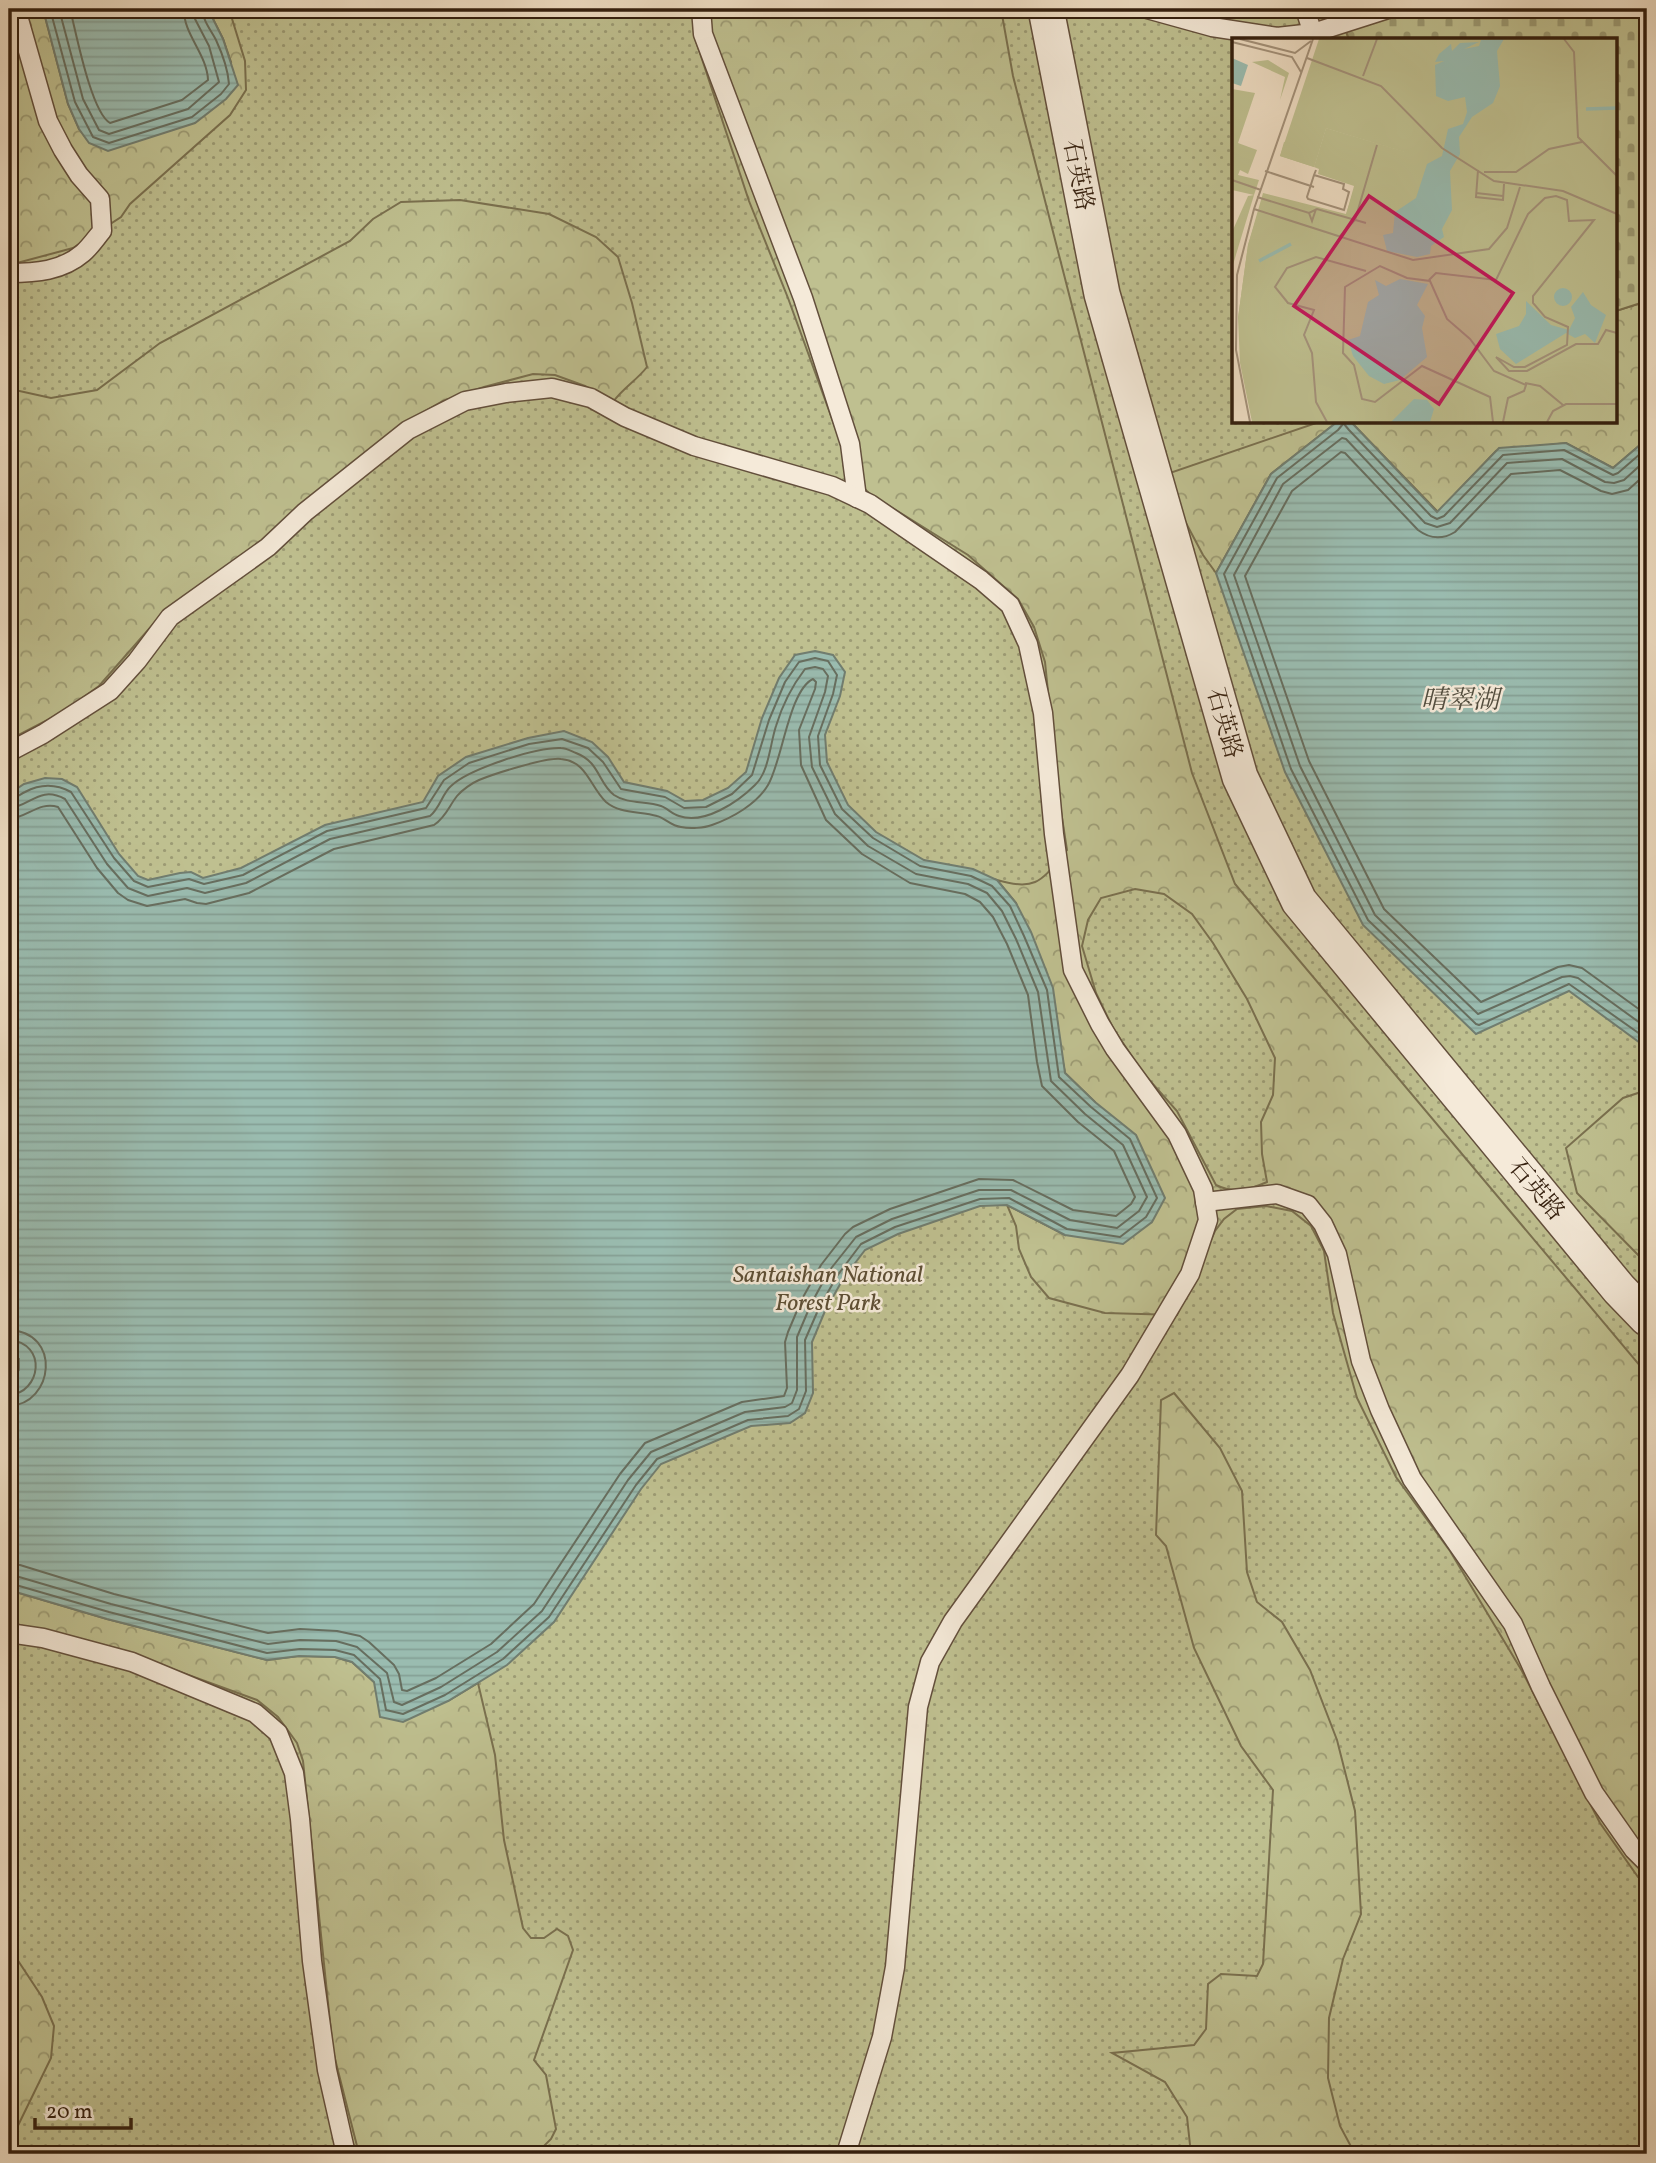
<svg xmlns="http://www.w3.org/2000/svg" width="1656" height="2163" viewBox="0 0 1656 2163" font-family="Vollkorn,'Noto Serif SC',serif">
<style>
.grass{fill:url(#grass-dots);stroke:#7a704f;stroke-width:2}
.forest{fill:url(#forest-crowns);stroke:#7a704f;stroke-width:2;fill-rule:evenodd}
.cemetery{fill:url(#cemetery-stones);stroke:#7a704f;stroke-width:2}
.water{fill:url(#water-rules);stroke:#717d6f;stroke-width:2}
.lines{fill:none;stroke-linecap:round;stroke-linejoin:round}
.shore{stroke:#676e5f;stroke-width:2}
.service-casing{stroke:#634f3c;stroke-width:21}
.minor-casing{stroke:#634f3c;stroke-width:38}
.service{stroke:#f5ead9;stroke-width:18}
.minor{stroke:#f5ead9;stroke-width:35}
.labels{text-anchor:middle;stroke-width:5;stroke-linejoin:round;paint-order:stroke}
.street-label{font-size:24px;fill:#341f0e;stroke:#f5ead9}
.park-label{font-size:24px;font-style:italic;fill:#5e4f35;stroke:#f5ead9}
.water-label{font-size:26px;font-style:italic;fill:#534e3f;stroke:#f5ead9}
.inset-river{fill:none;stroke:#9abcb0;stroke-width:3.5}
.inset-road{fill:none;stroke:#a4927b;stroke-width:2}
.view{fill:#c2185b;fill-opacity:0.15;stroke:#c2185b;stroke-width:3.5}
.inset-edge{fill:none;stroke:#341f0e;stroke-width:3.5}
</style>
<defs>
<pattern id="grass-dots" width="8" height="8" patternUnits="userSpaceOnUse" patternTransform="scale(1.75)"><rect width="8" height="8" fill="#bfc090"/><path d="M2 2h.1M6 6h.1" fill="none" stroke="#9c9b74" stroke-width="1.8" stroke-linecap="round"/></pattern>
<pattern id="forest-crowns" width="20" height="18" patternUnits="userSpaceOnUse" patternTransform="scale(1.75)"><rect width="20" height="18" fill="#bfc090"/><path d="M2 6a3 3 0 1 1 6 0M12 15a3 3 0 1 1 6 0" fill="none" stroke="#9c9b74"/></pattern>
<pattern id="cemetery-stones" width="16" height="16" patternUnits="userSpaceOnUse" patternTransform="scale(1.75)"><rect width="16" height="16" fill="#bfc090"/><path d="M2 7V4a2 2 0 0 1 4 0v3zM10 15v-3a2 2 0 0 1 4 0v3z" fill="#9c9b74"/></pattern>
<pattern id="water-rules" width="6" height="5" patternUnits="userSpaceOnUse" patternTransform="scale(1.75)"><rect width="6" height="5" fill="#9abcb0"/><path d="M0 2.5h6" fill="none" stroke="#85a196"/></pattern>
</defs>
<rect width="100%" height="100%" fill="#efdec4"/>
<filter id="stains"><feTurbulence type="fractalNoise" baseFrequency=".00286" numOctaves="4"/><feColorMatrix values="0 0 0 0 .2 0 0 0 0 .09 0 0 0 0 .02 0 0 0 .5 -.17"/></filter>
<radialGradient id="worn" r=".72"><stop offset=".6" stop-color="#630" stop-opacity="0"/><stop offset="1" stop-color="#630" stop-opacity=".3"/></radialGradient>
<path class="grass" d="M 9,9 L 1339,9 L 1349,40 L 1234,40 L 1234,422 L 1616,422 L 1616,311 L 1647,301 L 1647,2154 L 9,2154 Z"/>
<g class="forest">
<path d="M 9,9 L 43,9 L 68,104 L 79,129 L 231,62 L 223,39 L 210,13 L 210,9 L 229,9 L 245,61 L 246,90 L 230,115 L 130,204 L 121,217 L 73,248 L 17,263 L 9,262 Z"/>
<path d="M 692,9 L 1001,9 L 1013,76 L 1192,773 L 1235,884 L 1647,1374 L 1647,1882 L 1638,1877 L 1600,1823 L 1522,1671 L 1450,1551 L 1396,1477 L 1357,1398 L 1333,1313 L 1324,1251 L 1311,1226 L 1292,1211 L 1266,1206 L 1237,1209 L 1224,1219 L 1215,1231 L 1177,1315 L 1105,1313 L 1049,1298 L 1031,1277 L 1019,1249 L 1016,1226 L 1007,1205 L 1065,1235 L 1095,1102 L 1065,1073 L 1062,1057 L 1016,903 L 997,880 C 1037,892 1042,880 1067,850 L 1058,792 L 1045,662 L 1034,627 L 1018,599 L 968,555 L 870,494 L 845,470 L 843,449 L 788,298 L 749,201 L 695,38 ZM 1135,889 L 1164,894 L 1192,914 L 1213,943 L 1247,999 L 1275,1058 L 1273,1095 L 1261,1122 L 1262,1154 L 1267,1182 C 1249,1190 1234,1194 1216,1185 L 1177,1111 L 1143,1073 L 1113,1028 L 1096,993 L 1082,946 L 1088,920 L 1101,898 Z"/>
<path d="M 460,200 L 549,214 L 596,237 L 618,257 L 632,303 L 647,367 C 637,380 623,388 613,402 L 585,386 L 555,375 L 533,374 L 484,387 L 443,401 L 408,421 L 271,536 L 155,622 L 99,686 L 63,712 L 9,740 L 9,391 L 15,390 L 51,398 L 97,390 L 160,343 L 350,241 L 373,219 L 401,202 Z"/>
<path d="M 1647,301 L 1647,439 L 1613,468 L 1566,443 L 1496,451 L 1438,512 L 1351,422 L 1616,422 L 1616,311 Z"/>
<path d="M 1319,422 L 1337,422 L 1271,474 L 1216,573 L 1203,555 L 1161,476 Z"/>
<path d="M 1647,1090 L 1647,1264 L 1577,1193 L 1566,1148 L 1623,1098 Z"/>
<path d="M 1174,1393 L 1220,1448 L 1242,1491 L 1247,1572 L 1257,1602 L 1282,1622 L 1310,1670 L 1337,1740 L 1355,1811 L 1361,1914 L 1343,1959 L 1329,2018 L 1328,2078 L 1340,2126 L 1355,2154 L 1191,2154 L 1187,2117 L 1165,2082 L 1112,2053 L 1194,2045 L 1206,2029 L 1208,1984 L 1221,1974 L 1257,1976 L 1263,1964 L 1273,1790 L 1241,1746 L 1194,1648 L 1166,1546 L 1156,1535 L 1161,1400 Z"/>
<path d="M 9,1590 L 107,1619 L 267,1660 L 299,1656 L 335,1657 L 352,1662 L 374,1682 L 448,1701 L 478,1683 L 495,1755 L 504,1840 L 523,1928 L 531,1938 L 544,1938 L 557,1929 L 568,1936 L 573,1950 L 534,2060 L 546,2075 L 556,2129 L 551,2139 L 540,2150 L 529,2149 L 508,2154 L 359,2154 L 333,2051 L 303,1761 L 297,1743 L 278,1717 L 257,1700 L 150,1661 L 9,1622 Z"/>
<path d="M 9,1947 L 42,1997 L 54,2026 L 51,2058 L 9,2144 Z"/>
</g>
<path class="cemetery" d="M 1339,9 L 1647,9 L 1647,301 L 1616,311 L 1616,40 L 1349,40 Z"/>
<g class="water">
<path d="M 43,9 L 210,9 L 210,13 L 223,39 L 238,85 L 226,99 L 195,123 L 108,151 L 89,143 L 79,129 L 68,104 Z"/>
<path d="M 1337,422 L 1351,422 L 1437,512 L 1499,448 L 1566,443 L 1613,468 L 1647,439 L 1647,1048 L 1569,991 L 1476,1034 L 1363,925 L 1285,772 L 1216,573 L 1271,474 Z"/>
<path d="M 815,651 L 833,655 L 845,672 L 840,696 L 825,735 L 827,762 L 848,805 L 876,832 L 924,860 L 973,869 L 997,880 L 1016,903 L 1031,932 L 1053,988 L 1065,1073 L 1095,1102 L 1136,1135 L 1165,1198 L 1152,1222 L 1123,1244 L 1065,1235 L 1007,1205 L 980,1206 L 898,1234 L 865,1250 L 843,1279 L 825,1311 L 812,1342 L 813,1393 L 805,1413 L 790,1423 L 751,1426 L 661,1464 L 641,1489 L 554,1622 L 507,1665 L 448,1701 L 403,1722 L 380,1717 L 374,1682 L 352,1662 L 335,1657 L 299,1656 L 267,1660 L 107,1619 L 9,1590 L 9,1382 L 19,1370 L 19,1359 L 9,1355 L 9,794 L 24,784 L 45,778 L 62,779 L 77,787 L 119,854 L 138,876 L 148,880 L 180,873 L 191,872 L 203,878 L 241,868 L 325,825 L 423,802 L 438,776 L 466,757 L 528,738 L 564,731 L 592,742 L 608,757 L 624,782 L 667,791 L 685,801 L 703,800 L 728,788 L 746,772 L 762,718 L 779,678 L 795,655 Z"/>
</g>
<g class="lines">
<g class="shore">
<path d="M 50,9 L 75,102 L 93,137 L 109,143 L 192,117 L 221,94 L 229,84 C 228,70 222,53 216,40 C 211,30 202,20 203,9"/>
<path d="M 59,9 L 83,99 L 99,130 L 109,134 L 188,109 L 219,82 L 209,46 L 195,19 L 194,9"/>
<path d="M 70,9 C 76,32 91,112 110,123 L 182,100 L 208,80 C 207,54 183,34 184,9"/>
<path d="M 1341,422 L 1343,424 L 1338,430 L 1277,478 L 1224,574 L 1291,769 L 1368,920 L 1476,1024 L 1479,1025 L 1569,984 L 1647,1039"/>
<path d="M 1347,422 L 1344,424 L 1349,430 L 1431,516 L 1437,519 L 1444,516 L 1503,455 L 1564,450 L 1613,475 L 1618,473 L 1647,448"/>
<path d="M 1647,459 L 1624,480 L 1614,483 L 1605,482 L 1562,459 L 1507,463 L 1450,523 L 1437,527 L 1425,523 L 1346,439 L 1342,438 L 1283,484 L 1234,575 L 1300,766 L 1375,915 L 1478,1014 L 1562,977 L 1570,976 L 1578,978 L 1647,1028"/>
<path d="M 1647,473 L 1628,490 L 1612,494 L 1601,491 L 1560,470 L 1511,474 L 1455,532 C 1442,540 1430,539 1418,530 L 1345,453 L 1341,452 L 1292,491 L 1245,576 L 1309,761 L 1384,909 L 1481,1002 L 1558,967 L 1569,965 L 1582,968 L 1647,1015"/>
<path d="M 9,799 C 16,798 19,795 25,792 C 40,784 56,784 71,792 L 114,858 L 134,881 L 148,887 L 189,879 L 204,884 L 243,875 L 327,831 L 426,808 L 444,780 L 469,763 L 529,744 L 562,739 L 588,748 L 603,762 L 621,789 L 665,797 L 684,808 L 706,807 L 732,794 L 752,775 L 769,720 L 785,682 L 799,662 L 815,658 L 828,661 L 837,675 L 833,694 L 818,736 L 820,765 L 842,809 L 873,838 L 920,866 L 971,876 L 992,886 L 1010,906 L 1024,936 L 1047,990 L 1059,1077 L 1091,1107 L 1130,1139 L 1157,1198 L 1146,1217 L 1120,1237 L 1067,1229 L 1009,1198 L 980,1199 L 895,1227 L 861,1244 L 837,1276 L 819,1308 L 805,1340 L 806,1391 L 799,1409 L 788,1416 L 748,1420 L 657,1459 L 636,1485 L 549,1617 L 503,1659 L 445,1695 L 403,1714 L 386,1710 L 380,1679 L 354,1655 L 335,1650 L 300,1649 L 267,1653 L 109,1612 L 9,1583"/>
<path d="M 9,808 C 30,807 39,785 65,799 L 107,864 L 128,888 L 148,896 L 187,888 L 205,893 L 246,883 L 330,839 L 430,816 C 440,808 442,794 451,786 C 469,769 536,747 561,748 C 566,748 571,751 576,753 C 600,762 598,783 614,795 C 627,804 646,801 661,806 C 667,808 672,814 679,816 C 704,825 738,802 755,785 C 769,772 770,744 776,726 C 782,706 792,686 805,669 L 815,667 L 823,669 L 828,676 L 825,692 L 809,737 L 812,767 L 835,814 L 868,846 L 916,874 L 968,884 L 987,893 L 1002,911 L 1016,939 L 1038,992 L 1051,1081 L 1085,1114 L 1123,1145 L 1147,1197 L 1139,1211 L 1117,1228 L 1070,1220 L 1011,1190 L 979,1190 L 892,1219 L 856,1237 L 829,1271 L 811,1304 L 797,1337 L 797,1390 L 792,1403 L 785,1407 L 745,1412 L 651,1452 L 628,1480 L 542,1611 L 497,1652 L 441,1687 L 402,1705 L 394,1702 L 387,1673 L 357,1647 L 336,1641 L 300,1640 L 268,1644 L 111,1604 L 9,1574"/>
<path d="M 9,819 C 27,818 39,801 58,807 L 97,868 L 118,893 L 128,900 L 147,906 L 185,899 L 197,903 L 206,904 L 249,893 L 334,849 L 434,825 C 446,817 449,806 457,796 C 462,790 472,783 479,780 C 494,774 546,757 561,759 C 587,761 590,787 606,802 C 620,814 640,811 657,816 C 665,818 671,826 681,827 C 690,829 704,828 712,825 C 732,818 757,804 768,785 C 782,762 789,690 813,679 L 816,682 L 815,689 L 799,730 L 801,765 L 826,820 L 862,854 L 910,883 L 965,894 L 980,902 L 993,917 L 1007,944 L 1028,995 L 1037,1062 L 1042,1086 L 1078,1122 L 1114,1151 L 1135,1197 L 1131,1204 L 1116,1216 L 1073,1210 L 1013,1180 L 979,1179 L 890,1209 L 853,1227 L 845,1234 L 821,1265 L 802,1299 L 788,1332 L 785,1342 L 787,1388 L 784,1396 L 742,1402 L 645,1443 L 620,1474 L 534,1604 L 491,1644 L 436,1678 L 407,1691 L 402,1690 L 399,1674 L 394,1665 L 369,1642 L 360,1636 L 337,1631 L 300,1629 L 268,1633 L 114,1594 L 20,1565 L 9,1564"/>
<path d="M 9,1330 C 62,1332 54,1404 9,1406"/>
<path d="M 9,1340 C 48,1343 41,1393 9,1395"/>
</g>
<g class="service-casing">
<g id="service">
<path d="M 701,9 L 703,34 L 803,298 L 850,444 L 857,498"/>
<path d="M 1147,9 L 1212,27 L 1277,37 L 1313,33 L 1388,9"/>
<path d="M 1305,9 L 1315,40"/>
<path d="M 9,273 C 36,273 62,271 83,253 C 90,247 96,238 102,231 L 100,199 L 79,175 L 63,150 L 48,121 L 16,9"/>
<path d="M 9,752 L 43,734 L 110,691 L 137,661 L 170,617 L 268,547 L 305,512 L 408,430 L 465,401 L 506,393 L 552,388 L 591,398 L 625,417 L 694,446 L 832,486 L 870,504 L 981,580 L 1010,605 L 1028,644 L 1043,713 L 1054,834 L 1073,970 L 1100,1024 L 1115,1049 L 1177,1134 L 1203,1189 L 1208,1220 L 1190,1274 L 1130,1375 L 953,1621 L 930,1662 L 918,1707 L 895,1967 L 882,2037 L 846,2154"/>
<path d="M 1205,1202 L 1277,1194 L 1308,1205 L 1323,1224 L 1337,1254 L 1361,1361 L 1380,1410 L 1412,1479 L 1513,1624 L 1541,1687 L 1594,1793 L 1634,1850 L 1647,1863"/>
<path d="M 9,1633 L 43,1638 L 132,1662 L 255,1713 L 278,1733 L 294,1773 L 300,1819 L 312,1961 L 327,2070 L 346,2154"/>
</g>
</g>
<g class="minor-casing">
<path id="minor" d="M 1046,9 L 1102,294 L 1240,777 L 1299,901 L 1619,1289 L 1647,1318"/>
</g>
<use href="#service" class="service"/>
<use href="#minor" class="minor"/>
</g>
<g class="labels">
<g class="street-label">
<text transform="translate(1079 175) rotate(79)" y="8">石英路</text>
<text transform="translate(1225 723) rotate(74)" y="8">石英路</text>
<text transform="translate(1537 1189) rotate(50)" y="8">石英路</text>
</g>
<g class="park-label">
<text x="828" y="1282">Santaishan National<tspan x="828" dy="28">Forest Park</tspan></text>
</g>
<g class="water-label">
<text x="1460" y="708">晴翠湖</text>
</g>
</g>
<g transform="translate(1232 38)">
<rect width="385" height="385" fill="#efdec4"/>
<path d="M 87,1 L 385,1 L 385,384 L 20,384 L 8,325 L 6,280 L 16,207 L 31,155 L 114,176 L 123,148 L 173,114 L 94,90 L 82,129 L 48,118 ZM 0,51 L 23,55 L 6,105 L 25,112 L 16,136 L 8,132 L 6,137 L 27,142 L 22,157 L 0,152 Z" fill="#bfc090"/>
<path d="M 295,1 L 385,1 L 385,171 L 341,153 L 275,143 L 255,129 L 258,120 L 276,120 L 292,114 L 296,80 L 286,70 L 286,54 L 276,31 L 279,15 ZM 36,22 L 57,35 L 48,62 L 53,39 L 20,24 ZM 123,41 L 134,48 L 130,53 L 158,64 L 171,77 L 169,81 L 208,116 L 192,132 L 184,160 L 166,177 L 155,213 L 146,212 L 173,114 L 94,90 L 82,129 L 48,118 L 52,104 L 73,110 L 85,90 L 81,79 L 106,80 ZM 282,152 L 273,187 L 258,206 L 209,215 L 213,193 L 255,197 L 261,176 L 251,173 L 250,166 L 275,167 L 277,153 ZM 291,152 L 326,154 L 385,178 L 385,296 L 376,293 L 364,309 L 345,307 L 318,325 L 285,336 L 298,340 L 341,338 L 338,361 L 314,384 L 293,384 L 298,356 L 307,352 L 262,335 L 263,317 L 290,328 L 331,309 L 334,304 L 326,303 L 334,295 L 343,300 L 353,296 L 360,306 L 366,303 L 374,277 L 359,267 L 347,242 L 359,203 L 377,179 L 363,179 L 342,203 L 306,250 L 301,264 L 314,279 L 336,287 L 338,292 L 319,287 L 299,270 L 297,263 L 287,289 L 276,295 L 265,293 L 257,284 L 250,287 L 251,273 L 239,264 L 208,254 L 244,259 L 265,275 L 283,275 L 289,239 L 302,228 L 304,216 L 311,216 L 321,176 L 334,178 L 335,164 L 322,160 L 297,176 L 269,237 L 261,243 L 205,236 L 199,243 L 203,249 L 194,257 L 188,255 L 193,253 L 189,244 L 166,241 L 167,235 L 143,229 L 134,232 L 83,221 L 54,231 L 45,250 L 56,257 L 64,251 L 77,255 L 82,270 L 71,294 L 79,317 L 81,357 L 90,380 L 72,384 L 70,312 L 60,308 L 61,284 L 6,280 L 16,207 L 26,175 L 177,226 L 261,212 L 277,190 ZM 22,157 L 0,230 L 0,194 L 16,158 ZM 105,239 L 116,242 L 109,257 L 110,311 L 121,326 L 135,365 L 136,384 L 125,384 L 113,368 L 106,327 L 85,302 L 92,279 L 94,251 ZM 57,312 L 68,315 L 69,335 L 64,342 L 52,327 ZM 196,312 L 218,318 L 237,340 L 251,338 L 258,345 L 279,349 L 282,355 L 272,384 L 262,384 L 261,364 L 254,355 L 193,327 L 144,363 L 136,363 L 136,335 L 145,343 L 158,346 L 194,320 ZM 172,356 L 200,356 L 211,377 L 226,379 L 230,384 L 198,384 L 204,376 L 191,361 L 174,373 L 167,371 L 160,384 L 152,384 Z" fill="#bfc090"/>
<path d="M 43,312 L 57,312 L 52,327 L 64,343 L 59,350 L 48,351 L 46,359 L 34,359 L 19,343 L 14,322 Z" fill="#bfc090"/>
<path d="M 94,90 L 174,114 L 152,187 L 114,177 L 122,148 L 86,136 L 87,131 L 82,129 Z" fill="#bfc090"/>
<path d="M 166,2 L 179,15 L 193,3 L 197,6 L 192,41 L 205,70 L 218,78 L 204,94 L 139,36 L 143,23 ZM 17,280 L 60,282 L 61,310 L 15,310 Z" fill="#bfc090"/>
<path d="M 272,1 L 265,13 L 268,48 L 261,65 L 240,79 L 227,99 L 228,116 L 218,133 L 220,172 L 210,191 L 212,199 L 199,208 L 198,216 L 185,219 L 155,213 L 151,197 L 161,195 L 163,174 L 184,160 L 195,126 L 210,118 L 216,91 L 231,86 L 235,74 L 233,59 L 216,63 L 204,58 L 203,27 L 212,23 L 203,24 L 207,16 L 219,6 L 220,13 L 228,5 L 247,4 L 232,11 L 247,8 L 249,2 ZM 0,20 L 16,27 L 9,48 L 0,45 ZM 168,241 L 196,246 L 185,267 L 193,278 L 190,290 L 195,319 L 168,342 L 152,346 L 137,338 L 121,318 L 116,302 L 128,298 L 136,264 L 147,257 L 143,242 L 154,248 ZM322 259a9 9 0 1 1 18 0a9 9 0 1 1-18 0ZM 351,254 L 359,267 L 374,277 L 363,305 L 353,296 L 343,300 L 334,295 L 284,326 L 268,311 L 264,296 L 287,288 L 294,276 L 294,263 L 319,287 L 337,292 L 343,280 L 339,269 ZM 182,361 L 195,362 L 202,371 L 198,384 L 159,384 Z" fill="#9abcb0"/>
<path class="inset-river" d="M 354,71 L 385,70M 27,223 L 59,206"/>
<path class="inset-road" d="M 8,1 L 63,15 L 79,3M 332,1 L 342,14 L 346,99 L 385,138M 0,4 L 60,19 L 69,34M 75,20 L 149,48 L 210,110 L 262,143 L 331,153 L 385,176M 131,38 L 145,1M 246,132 L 244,159 L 271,162 L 272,146M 33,133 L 82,149M 252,134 L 284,134 L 317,111 L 350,104M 82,137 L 112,146 L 111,151 L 117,154 L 112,172 L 76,161 L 75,159 L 82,137 L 84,132M 0,142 L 29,152M 244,155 L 271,158M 25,159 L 77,175 L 85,171 L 134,185M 22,171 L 181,222 L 257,211 L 275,190 L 288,149M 77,175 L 80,183 L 84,171M 108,198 L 123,182 L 145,107M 197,242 L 204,235 L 264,242 L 296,176 L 313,160 L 324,158 L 335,162 L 337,183 L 362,182 L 301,258 L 301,265 L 313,279 L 336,289 L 335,307 L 293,329 L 282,329 L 264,319 L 277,333 L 295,333 L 344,306 L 366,306 L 374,292 L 385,295M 293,345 L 308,348 L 331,367M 18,384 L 4,312 L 5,237 L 22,171 L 81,1M 95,384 L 84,364 L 80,315 L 72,297 L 82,272 L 56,265 L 43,249 L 55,230 L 84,219 L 134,233M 261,384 L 258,359 L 190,328 L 143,364 L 130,361 L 122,327 L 111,315 L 113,249 L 148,228 L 175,240 L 198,243 L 215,281 L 238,301 L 262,333 L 294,347 L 292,353 L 276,360 L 271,384M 315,384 L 321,373 L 334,366 L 385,366"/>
<path class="view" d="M 137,158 L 281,255 L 207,366 L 62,268 Z"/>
<rect width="385" height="385" class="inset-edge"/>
</g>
<rect width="1656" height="2163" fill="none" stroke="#efdec4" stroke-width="35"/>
<rect x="10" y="10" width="1635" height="2142" fill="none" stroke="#341f0e" stroke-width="3.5"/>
<rect x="18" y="18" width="1621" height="2128" fill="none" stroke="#341f0e" stroke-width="2"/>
<path d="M35 2118v10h96v-10" fill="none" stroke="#341f0e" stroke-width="3.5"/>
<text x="46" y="2118" font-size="21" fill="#341f0e" stroke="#f5ead9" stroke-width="5" paint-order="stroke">20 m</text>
<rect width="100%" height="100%" filter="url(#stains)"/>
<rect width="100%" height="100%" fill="url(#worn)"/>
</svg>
